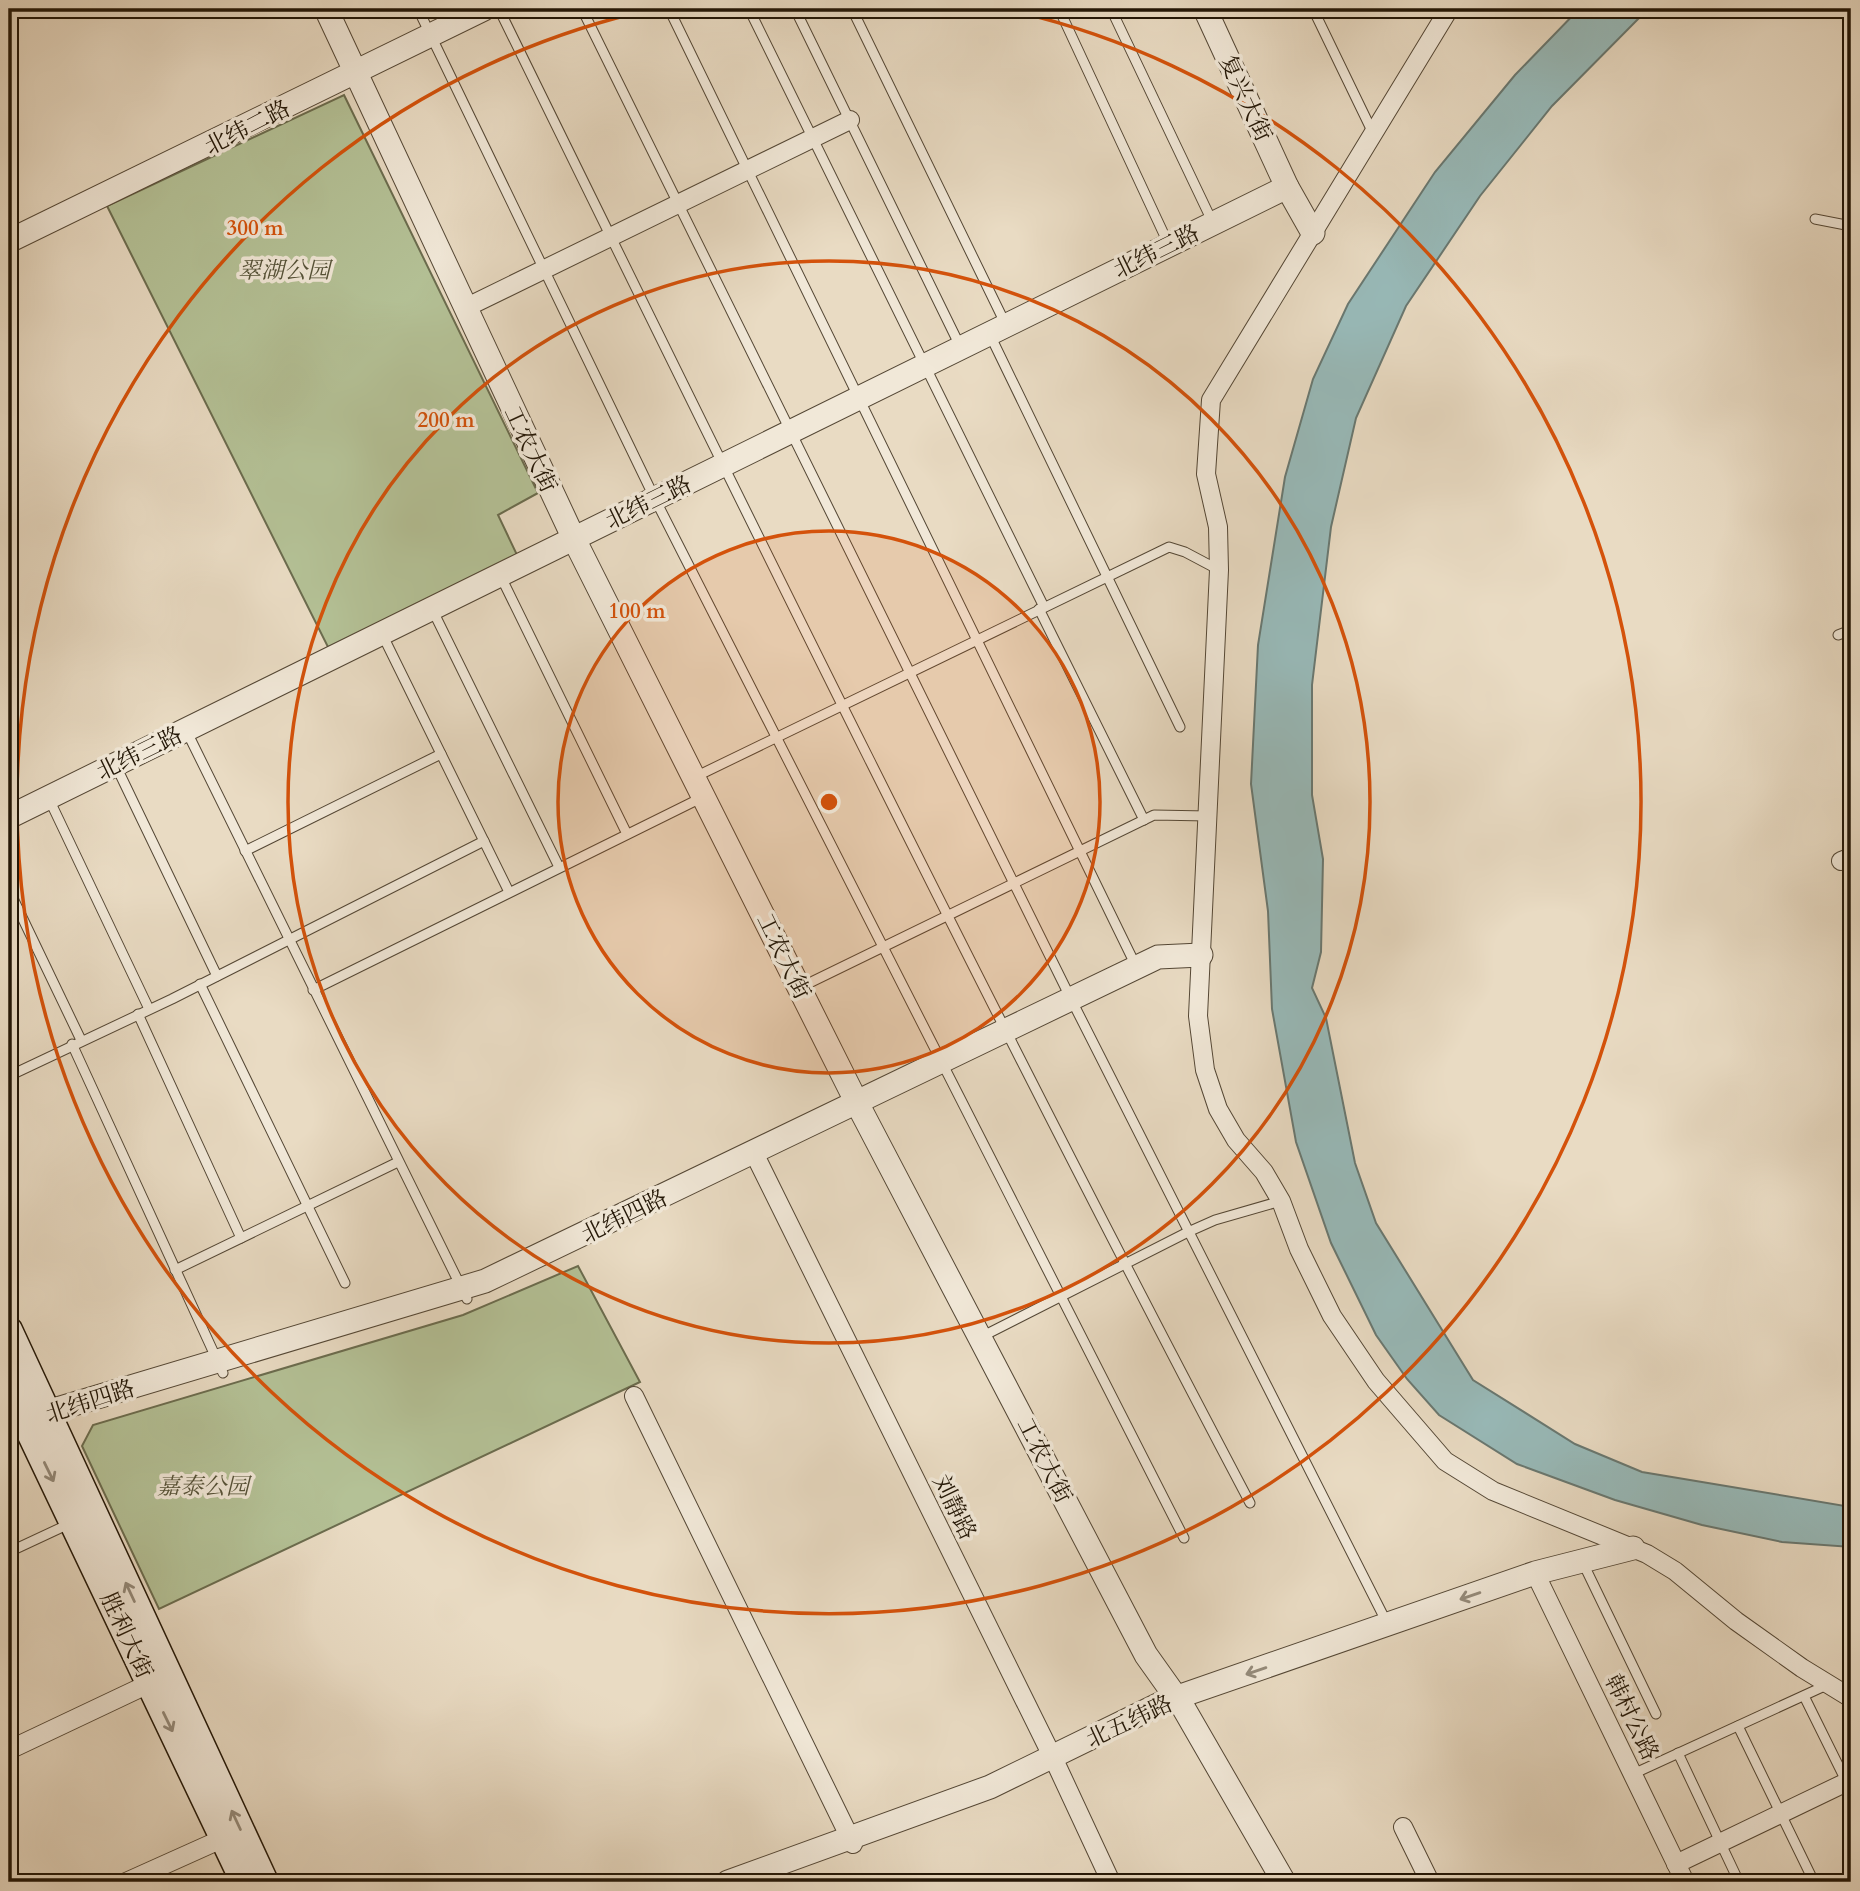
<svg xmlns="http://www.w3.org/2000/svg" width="1860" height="1891" viewBox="0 0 1860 1891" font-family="Cardo,'Noto Serif SC',serif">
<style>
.green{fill:#b4c196;stroke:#6b6c4e;stroke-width:2}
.water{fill:#98bab9;stroke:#697871;stroke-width:2}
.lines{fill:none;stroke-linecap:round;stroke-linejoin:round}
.service-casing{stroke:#544735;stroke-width:11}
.minor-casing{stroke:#544735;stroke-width:20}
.tertiary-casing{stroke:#544735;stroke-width:25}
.secondary-casing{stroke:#221606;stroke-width:29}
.service{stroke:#f1e8d8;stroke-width:9}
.minor{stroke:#f1e8d8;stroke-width:18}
.tertiary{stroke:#f1e8d8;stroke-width:23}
.secondary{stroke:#f1e8d8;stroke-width:26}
.oneway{stroke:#948a7a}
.ring{fill:none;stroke:#d4520b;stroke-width:3.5}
.labels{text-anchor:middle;stroke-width:7;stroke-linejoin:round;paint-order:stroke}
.street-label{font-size:23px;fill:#221606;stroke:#f1e8d8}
.park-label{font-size:23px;font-style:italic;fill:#555238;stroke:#f1e8d8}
.centre{fill:#d4520b;stroke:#f1e8d8;stroke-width:3.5}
.ring-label{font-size:21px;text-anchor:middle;font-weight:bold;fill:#d4520b;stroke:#f1e8d8;stroke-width:7;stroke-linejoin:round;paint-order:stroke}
</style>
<rect width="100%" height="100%" fill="#e9dbc3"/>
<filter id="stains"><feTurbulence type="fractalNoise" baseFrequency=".00286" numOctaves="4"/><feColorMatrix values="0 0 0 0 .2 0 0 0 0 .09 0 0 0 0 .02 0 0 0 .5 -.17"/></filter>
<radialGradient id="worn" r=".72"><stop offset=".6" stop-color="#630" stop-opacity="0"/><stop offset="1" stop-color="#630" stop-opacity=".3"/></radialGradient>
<g class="green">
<path d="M 344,95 L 538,493 L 498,515 L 518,557 L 330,651 L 107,206 Z"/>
<path d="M 578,1266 L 640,1382 L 159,1609 L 82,1446 L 93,1425 L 463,1315 Z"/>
</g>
<path class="water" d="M 1579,9 L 1648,9 L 1552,106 L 1480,196 L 1406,306 L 1356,418 L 1331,527 L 1312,685 L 1312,795 L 1323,859 L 1321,952 L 1312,988 L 1326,1018 L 1355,1163 L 1376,1223 L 1473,1380 L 1575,1444 L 1642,1472 L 1851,1507 L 1851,1547 L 1782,1542 L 1702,1525 L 1615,1500 L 1517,1464 L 1439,1415 L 1407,1379 L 1376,1335 L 1331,1243 L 1296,1142 L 1272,1009 L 1268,911 L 1251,784 L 1258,645 L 1285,477 L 1313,379 L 1348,304 L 1435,172 L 1515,75 Z"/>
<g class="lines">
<g class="service-casing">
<g id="service">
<path d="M 418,9 L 655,499 L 1184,1538"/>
<path d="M 499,9 C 744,509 990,1010 1250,1503"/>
<path d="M 582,9 L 1071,999 L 1387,1623"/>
<path d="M 669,9 L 1136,966"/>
<path d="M 749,9 L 1044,607"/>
<path d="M 795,9 L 960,346"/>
<path d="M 852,9 L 1005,323"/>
<path d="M 1059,9 L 1168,243"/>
<path d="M 1111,9 L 1212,221"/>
<path d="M 1313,9 L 1373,133"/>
<path d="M 1815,219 L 1851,226"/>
<path d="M 990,335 L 1180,727"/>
<path d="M 500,575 L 627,834"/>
<path d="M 432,609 L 559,867"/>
<path d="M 1039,609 L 1144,820"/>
<path d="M 382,634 L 509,892"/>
<path d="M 1838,635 L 1851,630"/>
<path d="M 186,730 L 467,1299"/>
<path d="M 116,766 L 217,976"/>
<path d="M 695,777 L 1169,547 L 1185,552 L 1219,570"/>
<path d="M 49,799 L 149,1009"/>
<path d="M 245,851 L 441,754"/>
<path d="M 9,890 L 81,1040"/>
<path d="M 200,984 L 345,1283"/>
<path d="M 801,987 L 1154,815 L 1208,816"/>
<path d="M 313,990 L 703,797"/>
<path d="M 138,1014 L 241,1238"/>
<path d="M 72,1044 L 223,1373"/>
<path d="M 9,1076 L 172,999 L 484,841"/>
<path d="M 175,1270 L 398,1162"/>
<path d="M 981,1337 L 1188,1232 L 1215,1220 L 1281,1201"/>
<path d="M 9,1552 L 69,1524"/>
<path d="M 1582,1561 L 1656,1714"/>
<path d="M 1804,1696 L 1851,1791"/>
<path d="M 1738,1726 L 1814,1882"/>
<path d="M 1678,1753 L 1739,1882"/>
<path d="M 1633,1774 L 1829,1684"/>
</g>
</g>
<g class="minor-casing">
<g id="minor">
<path d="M 1449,9 L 1211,400 L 1206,474 L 1218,527 L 1219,570 L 1198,1016 L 1205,1070 L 1218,1109 L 1236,1140 L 1264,1172 L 1281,1201 L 1299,1249 L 1332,1316 L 1376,1381 L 1445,1461 L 1493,1491 L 1647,1554 L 1675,1571 L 1736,1621 L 1802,1668 L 1851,1698"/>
<path d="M 465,308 L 850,120"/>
<path d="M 1841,861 L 1851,857"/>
<path d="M 754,1153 L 1057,1766 L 1111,1882"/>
<path d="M 634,1396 L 853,1844"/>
<path d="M 1535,1573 L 1685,1882"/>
<path d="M 9,1750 L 159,1679"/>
<path d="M 1403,1827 L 1430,1882"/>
<path d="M 1676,1864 L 1851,1780"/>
<path d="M 126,1882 L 224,1838"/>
</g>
</g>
<g class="tertiary-casing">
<g id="tertiary">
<path d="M 326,9 L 574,539 L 857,1103 L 1146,1655 L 1183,1707 L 1284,1882"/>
<path d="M 1205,9 L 1287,187 L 1313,233"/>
<path d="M 9,241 L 484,9"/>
<path d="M 9,817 L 1287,187"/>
<path d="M 9,1432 L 47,1412 L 485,1281 L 1158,957 L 1201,955"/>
<path d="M 728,1882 L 990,1787 L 1166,1701 L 1535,1573 L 1633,1548"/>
</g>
</g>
<g class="secondary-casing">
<g id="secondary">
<path d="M 9,1330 L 265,1882"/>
<path d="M 9,1389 L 244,1882"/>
</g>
</g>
<use href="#service" class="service"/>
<use href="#minor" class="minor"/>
<use href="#tertiary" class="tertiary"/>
<use href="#secondary" class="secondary"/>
</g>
<defs><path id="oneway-shaft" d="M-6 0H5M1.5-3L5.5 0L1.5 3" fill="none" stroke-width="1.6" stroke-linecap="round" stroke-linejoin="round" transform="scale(1.75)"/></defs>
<g class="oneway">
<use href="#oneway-shaft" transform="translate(49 1472) rotate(64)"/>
<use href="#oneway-shaft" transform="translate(130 1592) rotate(-115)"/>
<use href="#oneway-shaft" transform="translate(1470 1596) rotate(161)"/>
<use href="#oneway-shaft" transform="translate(1256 1671) rotate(161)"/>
<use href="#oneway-shaft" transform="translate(168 1722) rotate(64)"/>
<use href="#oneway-shaft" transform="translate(236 1820) rotate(-115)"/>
</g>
<circle cx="829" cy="802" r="271" fill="#d4520b" fill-opacity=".12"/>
<g class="ring">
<circle cx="829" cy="802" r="271"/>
<circle cx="829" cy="802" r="541"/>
<path d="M1005 9A812 812 0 1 1 653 9"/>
</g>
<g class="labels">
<g class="street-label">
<text transform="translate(1246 98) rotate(65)" y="8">复兴大街</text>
<text transform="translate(247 127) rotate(-27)" y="8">北纬二路</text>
<text transform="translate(1156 251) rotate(-26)" y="8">北纬三路</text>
<text transform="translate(531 449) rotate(65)" y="8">工农大街</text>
<text transform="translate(648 502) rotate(-26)" y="8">北纬三路</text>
<text transform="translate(139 753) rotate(-26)" y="8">北纬三路</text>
<text transform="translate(784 956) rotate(64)" y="8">工农大街</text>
<text transform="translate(624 1216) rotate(-26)" y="8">北纬四路</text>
<text transform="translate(90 1401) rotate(-18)" y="8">北纬四路</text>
<text transform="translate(1045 1460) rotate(63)" y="8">工农大街</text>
<text transform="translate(955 1507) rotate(64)" y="8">刘静路</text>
<text transform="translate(127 1635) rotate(65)" y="8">胜利大街</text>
<text transform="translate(1632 1717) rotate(64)" y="8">韩村公路</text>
<text transform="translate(1129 1721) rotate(-25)" y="8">北五纬路</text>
</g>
<g class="park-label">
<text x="284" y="278">翠湖公园</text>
<text x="203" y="1494">嘉泰公园</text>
</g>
</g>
<circle cx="829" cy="802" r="10" class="centre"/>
<g class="ring-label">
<text x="255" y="235">300 m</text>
<text x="446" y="427">200 m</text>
<text x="637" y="618">100 m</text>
</g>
<rect width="1860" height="1891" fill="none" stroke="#e9dbc3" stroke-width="35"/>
<rect x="10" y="10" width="1839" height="1870" fill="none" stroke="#221606" stroke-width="3.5"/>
<rect x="18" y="18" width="1825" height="1856" fill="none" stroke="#221606" stroke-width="2"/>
<rect width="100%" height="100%" filter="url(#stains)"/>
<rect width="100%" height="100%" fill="url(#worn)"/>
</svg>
